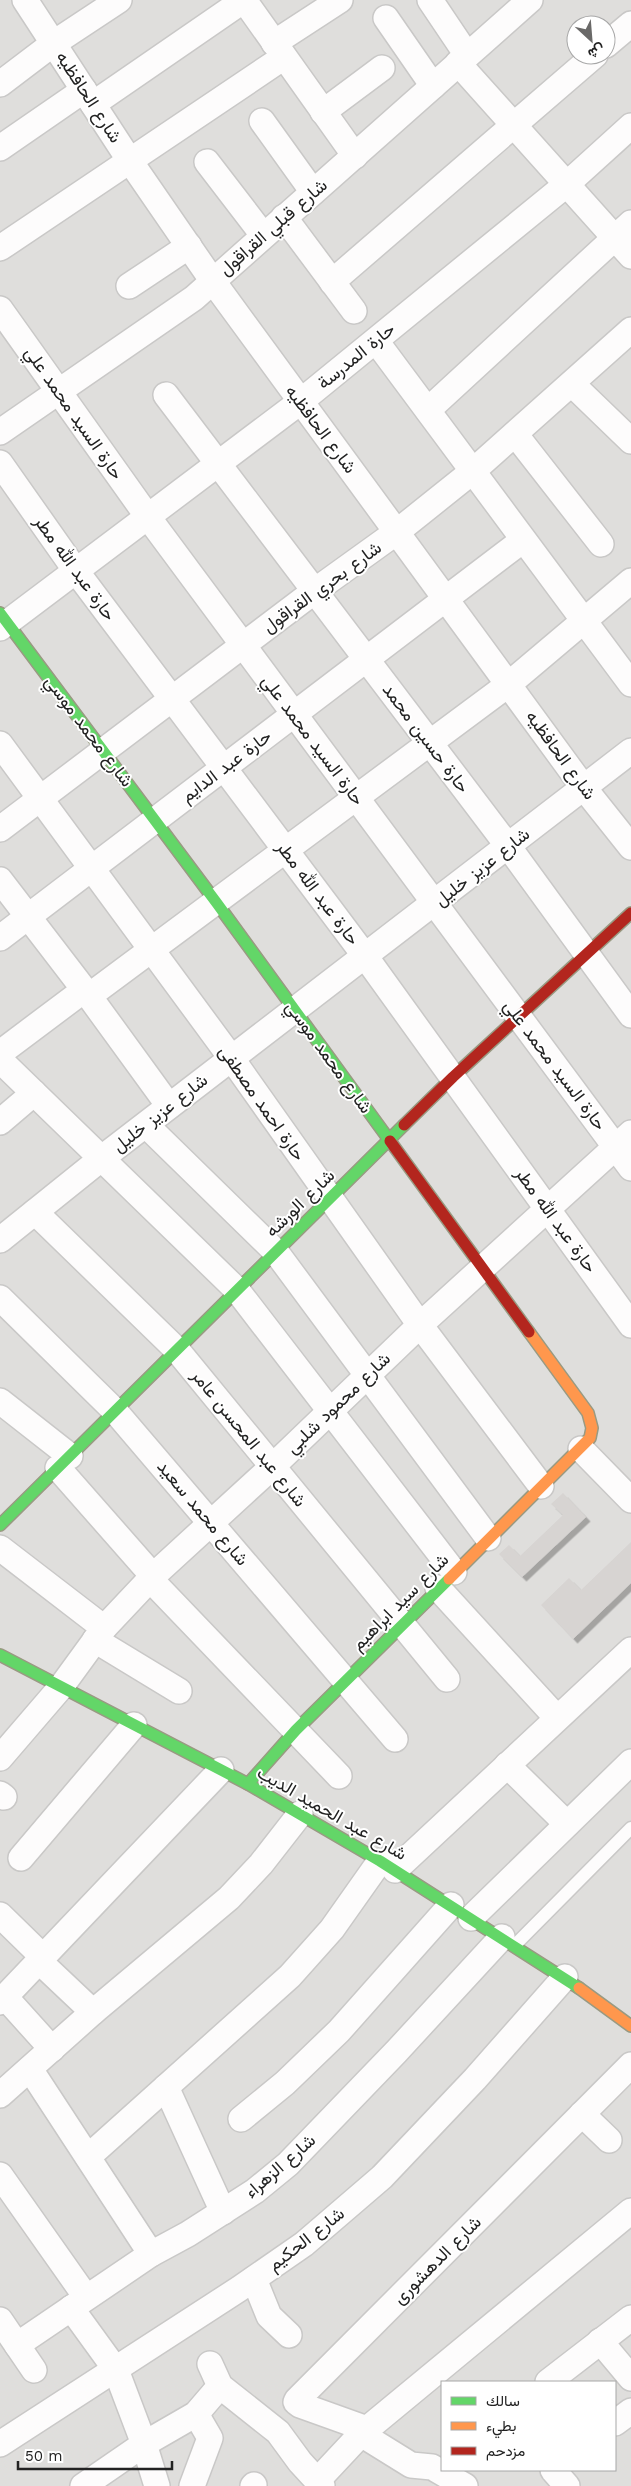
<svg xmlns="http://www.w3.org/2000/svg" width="631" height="2486" viewBox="0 0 631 2486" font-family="'Work Sans',Vazirmatn,sans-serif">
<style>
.residential{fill:#dfdedc;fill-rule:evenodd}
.building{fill:#d7d4d2;filter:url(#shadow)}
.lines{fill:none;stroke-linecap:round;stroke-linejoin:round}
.lane-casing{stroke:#c9c8c7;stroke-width:15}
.street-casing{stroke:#c9c8c7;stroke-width:28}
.fast-casing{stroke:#999a82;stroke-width:14}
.slow-casing{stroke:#999a82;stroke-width:14}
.jam-casing{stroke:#999a82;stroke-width:14}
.lane{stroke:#fdfcfc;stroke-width:12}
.street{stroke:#fdfcfc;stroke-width:25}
.fast{stroke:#63d668;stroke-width:11}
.slow{stroke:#ff974d;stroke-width:11}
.jam{stroke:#b3261e;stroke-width:11}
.labels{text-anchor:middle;stroke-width:4;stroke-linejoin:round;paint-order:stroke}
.street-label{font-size:18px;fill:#222;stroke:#fff}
</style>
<defs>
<filter id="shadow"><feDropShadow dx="4.5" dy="4.5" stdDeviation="0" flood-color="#0004"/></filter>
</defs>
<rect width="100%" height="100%" fill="#f0eeeb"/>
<path class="residential" d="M 0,0 L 631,0 L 631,2486 L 0,2486 ZM 576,25 L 606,25 L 606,55 L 576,55 ZM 442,2382 L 615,2382 L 615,2470 L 442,2470 Z"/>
<g class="building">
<path d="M 563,1493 L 586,1517 L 522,1577 L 499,1554 L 509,1545 L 520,1556 L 563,1515 L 551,1504 Z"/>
<path d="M 631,1542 L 631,1583 L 573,1639 L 541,1605 L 569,1578 L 581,1590 Z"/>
</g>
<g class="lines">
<g class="lane-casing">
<path id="lane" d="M 515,1945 L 631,1828"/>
</g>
<g class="street-casing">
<g id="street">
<path d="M 25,0 L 130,161 L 212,280 L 584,788 L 631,847"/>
<path d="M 244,0 L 355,156"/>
<path d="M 430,0 L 467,55"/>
<path d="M 386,18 L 433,86"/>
<path d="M 274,43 L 340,0"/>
<path d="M 606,45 L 631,24"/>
<path d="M 458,63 L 631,256"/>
<path d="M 0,84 L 54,43 L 119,0"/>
<path d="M 93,104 L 244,0"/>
<path d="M 323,112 L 382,68"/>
<path d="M 262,121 L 313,192"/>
<path d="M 0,148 L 84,90"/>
<path d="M 207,162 L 263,235"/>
<path d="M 284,217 L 354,311"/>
<path d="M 0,248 L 284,57"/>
<path d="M 332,282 L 595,55"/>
<path d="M 129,286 L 189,246"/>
<path d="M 0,309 L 148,517 L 631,1168"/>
<path d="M 376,341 L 631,684"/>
<path d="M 572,384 L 631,441"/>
<path d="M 166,395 L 508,846 L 631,1015"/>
<path d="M 428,410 L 631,223"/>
<path d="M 0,432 L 194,298 L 530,0"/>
<path d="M 515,434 L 601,544"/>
<path d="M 0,463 L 76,571 L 365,956 L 631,1325"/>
<path d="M 0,628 L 300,402 L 567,184 L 631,126"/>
<path d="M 0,744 L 232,1059 L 420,1325 L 541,1486"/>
<path d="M 0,829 L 316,590 L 398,531 L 473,471 L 631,330"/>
<path d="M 0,880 L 89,996 L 169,1106"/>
<path d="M 0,938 L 523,540"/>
<path d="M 89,996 L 509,684 L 631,581"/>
<path d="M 0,1053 L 84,990"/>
<path d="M 0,1060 L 237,1290 L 454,1572"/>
<path d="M 0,1122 L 34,1093"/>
<path d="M 146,1125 L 276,1252 L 488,1538"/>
<path d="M 35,1212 L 177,1350 L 447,1679"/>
<path d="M 0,1240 L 102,1158 L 631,751"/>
<path d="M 0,1298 L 115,1411 L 395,1739"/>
<path d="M 0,1401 L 70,1456"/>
<path d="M 581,1449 L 631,1500"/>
<path d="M 58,1468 L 153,1576"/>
<path d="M 0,1548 L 104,1628"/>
<path d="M 150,1579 L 339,1776"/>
<path d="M 438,1588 L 557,1718"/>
<path d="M 95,1640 L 179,1691"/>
<path d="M 0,1758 L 61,1687 L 104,1628 L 153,1576 L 273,1466 L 420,1325 L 631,1133"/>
<path d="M 507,1765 L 567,1824"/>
<path d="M 0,1794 L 4,1797"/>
<path d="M 21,1858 L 134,1725"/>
<path d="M 395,1870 L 631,1650"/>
<path d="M 0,1915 L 43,1957"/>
<path d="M 471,1918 L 631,1762"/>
<path d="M 39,1961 L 93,2012"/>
<path d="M 5,1997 L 52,2049"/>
<path d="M 0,2002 L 221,1770"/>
<path d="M 30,2069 L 151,2254"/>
<path d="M 166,2087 L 223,2212"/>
<path d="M 0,2095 L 93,2012 L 229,1898 L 261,1864 L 300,1814"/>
<path d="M 582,2114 L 609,2140"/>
<path d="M 241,2119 L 285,2083 L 339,2031 L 451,1905"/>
<path d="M 88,2157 L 290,1976 L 332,1929 L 380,1861"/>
<path d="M 0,2175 L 86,2297"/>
<path d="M 254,2279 L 269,2316 L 289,2335"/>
<path d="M 71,2308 L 116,2370 L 144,2444 L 157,2486"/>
<path d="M 0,2320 L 34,2370"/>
<path d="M 600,2341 L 631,2378"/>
<path d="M 17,2345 L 151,2254 L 188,2234 L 255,2191 L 288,2164 L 396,2052 L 502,1937"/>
<path d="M 210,2364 L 220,2386 L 278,2432 L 300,2462 L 322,2486"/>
<path d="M 548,2382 L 631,2318"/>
<path d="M 615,2423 L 631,2411"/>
<path d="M 367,2429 L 300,2405 L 296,2402 L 297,2400 L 631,2065"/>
<path d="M 361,2434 L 411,2465 L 432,2467 L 465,2486"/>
<path d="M 0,2444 L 239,2289 L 304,2244 L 382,2177 L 475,2079 L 565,1977"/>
<path d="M 553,2470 L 567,2486"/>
<path d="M 317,2481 L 361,2434 L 631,2211"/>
<path d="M 83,2486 L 144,2444 L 196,2414 L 220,2386"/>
<path d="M 192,2486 L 210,2438 L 196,2414"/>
<path d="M 253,2486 L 254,2485"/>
</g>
</g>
<g class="fast-casing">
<g id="fast">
<path d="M 0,613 L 216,902 L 390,1141"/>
<path d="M 0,1525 L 404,1125"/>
<path d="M 0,1655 L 248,1784 L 380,1861 L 579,1988"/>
<path d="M 248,1784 L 296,1730 L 449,1579"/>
</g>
</g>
<g class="slow-casing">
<g id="slow">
<path d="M 449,1579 L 590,1438 L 592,1428 L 588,1413 L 529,1332"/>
<path d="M 579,1988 L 631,2026"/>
</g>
</g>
<g class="jam-casing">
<g id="jam">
<path d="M 404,1125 L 453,1077 L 631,913"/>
<path d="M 390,1141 L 529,1332"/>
</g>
</g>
<use href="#lane" class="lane"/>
<use href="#street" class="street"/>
<use href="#fast" class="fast"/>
<use href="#slow" class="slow"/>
<use href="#jam" class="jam"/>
</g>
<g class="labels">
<g class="street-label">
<text transform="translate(89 97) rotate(57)" y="6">شارع الحافظيه</text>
<text transform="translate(273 227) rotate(-41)" y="6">شارع قبلي القراقول</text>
<text transform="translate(356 356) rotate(-39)" y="6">حارة المدرسة</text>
<text transform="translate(74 413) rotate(55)" y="6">حارة السيد محمد علي</text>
<text transform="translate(321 429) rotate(53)" y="6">شارع الحافظيه</text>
<text transform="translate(75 568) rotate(54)" y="6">حارة عبد الله مطر</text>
<text transform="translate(322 587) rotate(-36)" y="6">شارع بحري القراقول</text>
<text transform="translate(89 731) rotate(53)" y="6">شارع محمد موسي</text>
<text transform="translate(426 738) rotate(53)" y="6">حارة حسين محمد</text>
<text transform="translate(313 740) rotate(53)" y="6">حارة السيد محمد علي</text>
<text transform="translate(561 755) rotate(54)" y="6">شارع الحافظيه</text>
<text transform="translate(226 766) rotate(-37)" y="6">حارة عبد الدايم</text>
<text transform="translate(482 867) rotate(-38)" y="6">شارع عزيز خليل</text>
<text transform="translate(318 893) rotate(53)" y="6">حارة عبد الله مطر</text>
<text transform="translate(329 1057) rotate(54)" y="6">شارع محمد موسي</text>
<text transform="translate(555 1065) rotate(53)" y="6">حارة السيد محمد علي</text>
<text transform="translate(262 1103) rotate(55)" y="6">حارة احمد مصطفى</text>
<text transform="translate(160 1113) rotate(-38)" y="6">شارع عزيز خليل</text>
<text transform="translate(300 1203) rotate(-44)" y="6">شارع الورشه</text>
<text transform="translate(556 1220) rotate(54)" y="6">حارة عبد الله مطر</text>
<text transform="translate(338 1403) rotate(-44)" y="6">شارع محمود شلبي</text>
<text transform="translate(249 1438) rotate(51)" y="6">شارع عبد المحسن عامر</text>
<text transform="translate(203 1513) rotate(50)" y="6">شارع محمد سعيد</text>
<text transform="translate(400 1602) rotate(-45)" y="6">شارع سيد ابراهيم</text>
<text transform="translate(332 1813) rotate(30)" y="6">شارع عبد الحميد الديب</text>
<text transform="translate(280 2166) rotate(-41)" y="6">شارع الزهراء</text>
<text transform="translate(306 2239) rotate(-38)" y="6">شارع الحكيم</text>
<text transform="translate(437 2260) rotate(-45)" y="6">شارع الدهشورى</text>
</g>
</g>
<rect x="441" y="2381" width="175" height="90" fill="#ffffff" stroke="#a7a7a7"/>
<rect x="451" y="2397" width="25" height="8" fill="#63d668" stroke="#a7a7a7"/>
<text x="486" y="2406" font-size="15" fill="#222222">سالك</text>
<rect x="451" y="2422" width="25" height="8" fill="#ff974d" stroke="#a7a7a7"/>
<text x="486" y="2431" font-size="15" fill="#222222">بطيء</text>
<rect x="451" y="2447" width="25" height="8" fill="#b3261e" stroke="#a7a7a7"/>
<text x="486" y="2456" font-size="15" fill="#222222">مزدحم</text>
<g transform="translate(591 40) rotate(154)"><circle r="24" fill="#ffffff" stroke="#a7a7a7"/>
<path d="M0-4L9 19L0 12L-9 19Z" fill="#6a6968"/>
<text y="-8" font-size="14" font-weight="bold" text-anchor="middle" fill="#222222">ش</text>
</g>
<path d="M18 2461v8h154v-8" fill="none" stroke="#222222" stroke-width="2.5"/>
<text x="25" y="2461" font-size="15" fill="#222222" stroke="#ffffff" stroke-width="4" paint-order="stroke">50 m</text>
</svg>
